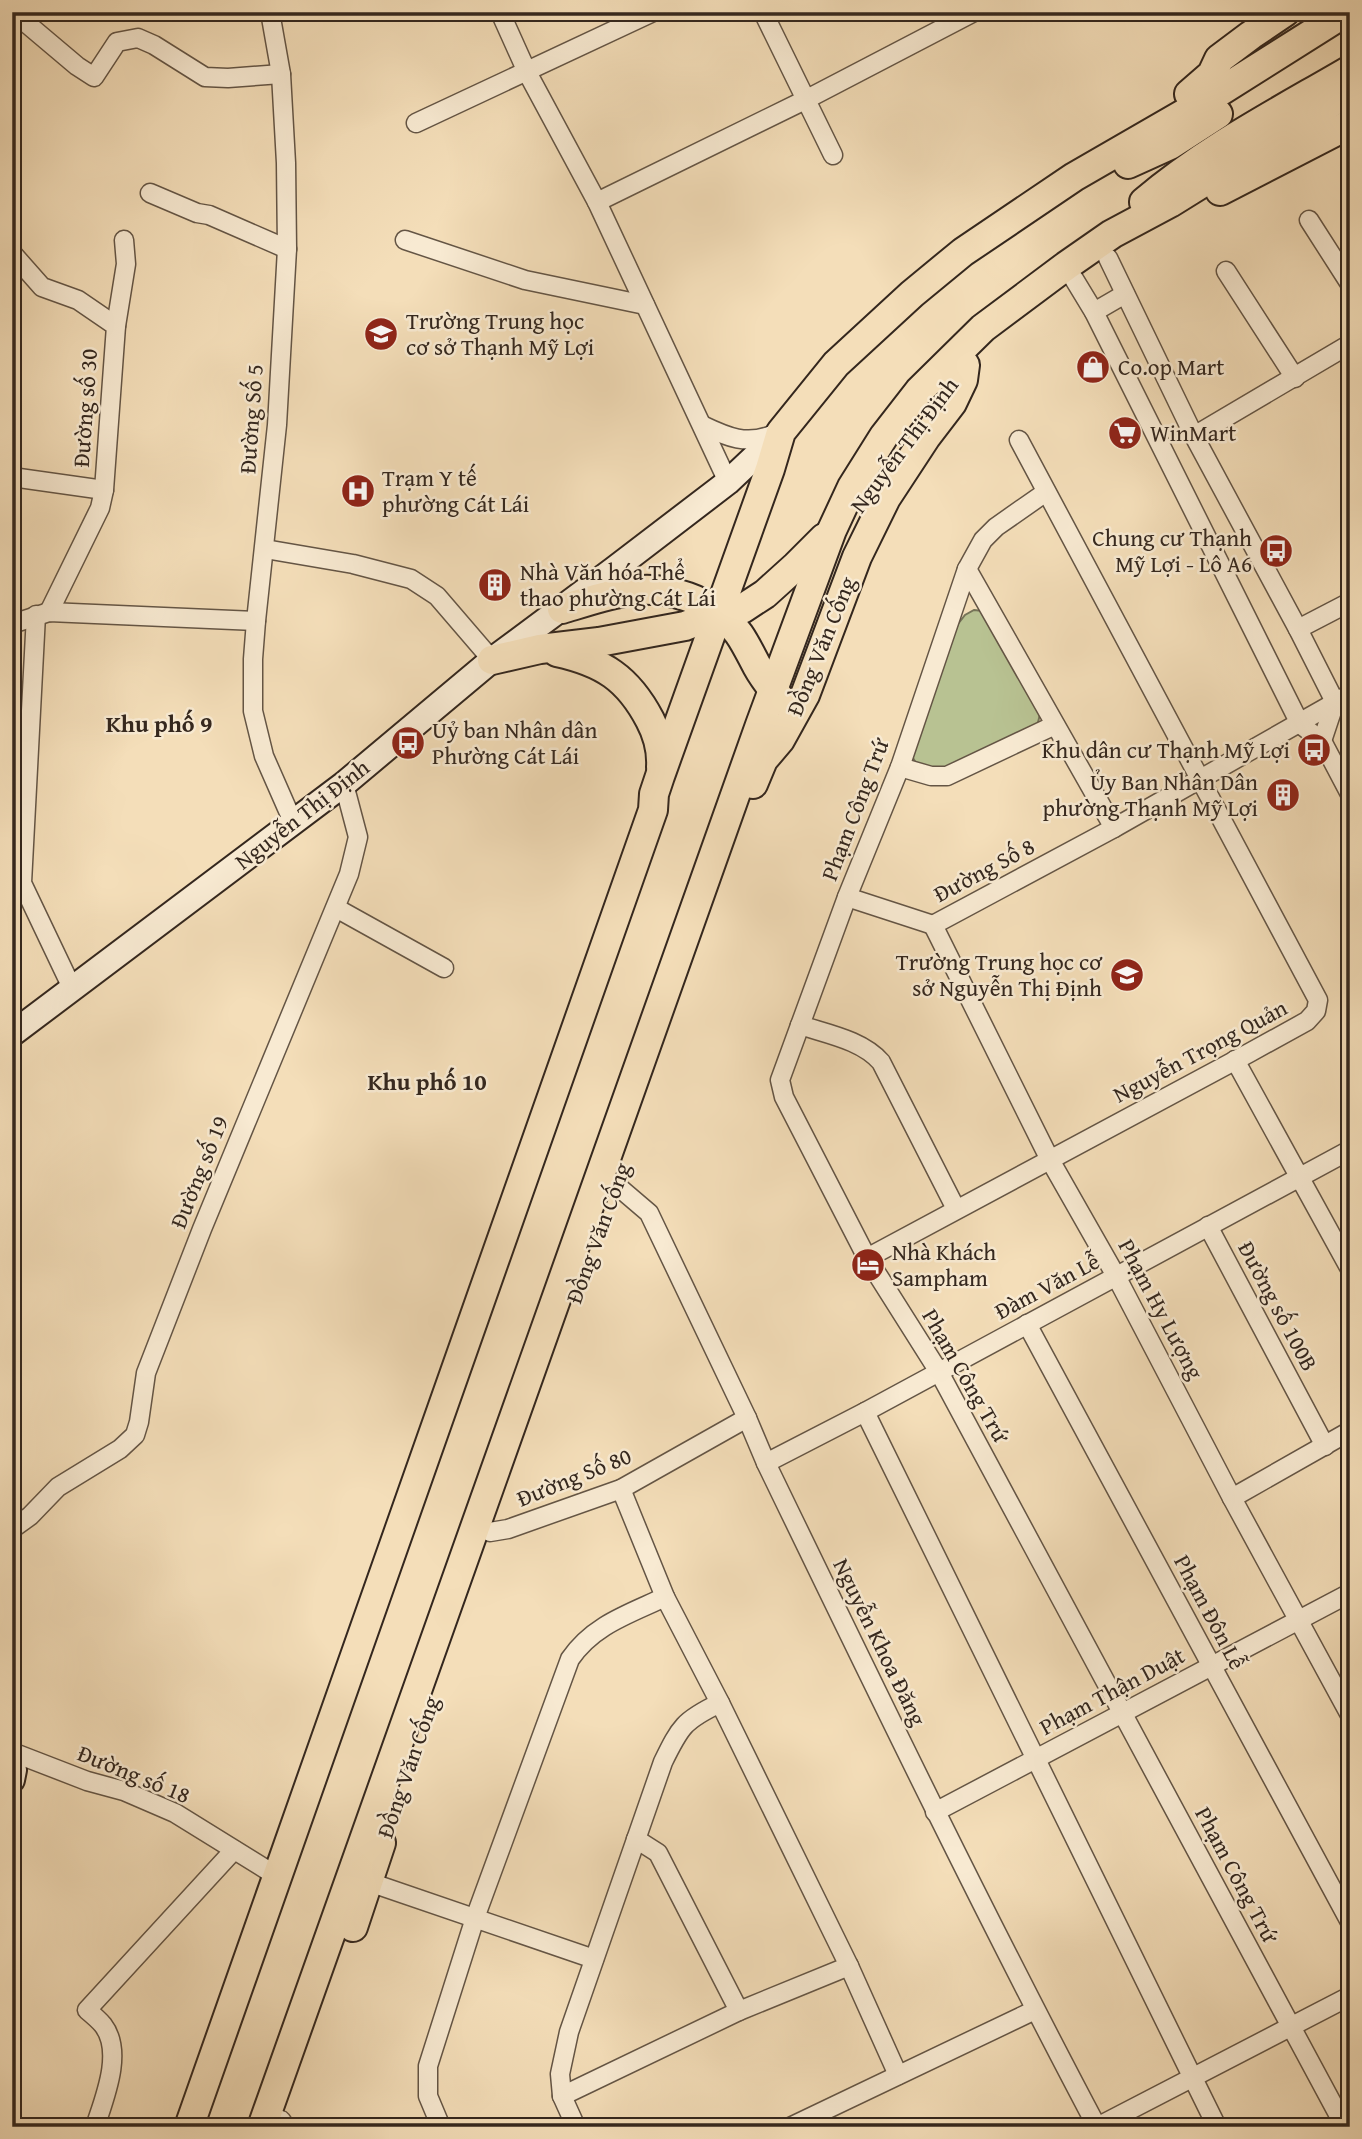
<svg xmlns="http://www.w3.org/2000/svg" width="1362" height="2139" viewBox="0 0 1362 2139" font-family="'Gentium Book Plus',serif">
<style>
.green{fill:#b8c292;stroke:#767458;stroke-width:2}
.lines{fill:none;stroke-linecap:round;stroke-linejoin:round}
.street-casing{stroke:#645545;stroke-width:21}
.secondary-casing{stroke:#34271e;stroke-width:28}
.primary-casing{stroke:#34271e;stroke-width:32}
.street{stroke:#f8ead2;stroke-width:18}
.secondary{stroke:#f8ead2;stroke-width:24}
.primary{stroke:#f4deb9;stroke-width:28}
.labels{text-anchor:middle;stroke-width:5;stroke-linejoin:round;paint-order:stroke}
.poi-label{font-size:23px;fill:#34271e;stroke:#f8ead2;text-anchor:start}
.street-label{font-size:23px;fill:#34271e;stroke:#f8ead2}
.neighbourhood-label{font-size:24px;font-weight:bold;fill:#34271e;stroke:#f8ead2}
</style>
<rect width="100%" height="100%" fill="#f4deb9"/>
<filter id="stains"><feTurbulence type="fractalNoise" baseFrequency=".00286" numOctaves="4"/><feColorMatrix values="0 0 0 0 .2 0 0 0 0 .09 0 0 0 0 .02 0 0 0 .5 -.17"/></filter>
<radialGradient id="worn" r=".72"><stop offset=".6" stop-color="#630" stop-opacity="0"/><stop offset="1" stop-color="#630" stop-opacity=".3"/></radialGradient>
<path class="green" d="M 974,610 L 983,611 L 1040,714 L 1036,731 L 949,776 L 916,763 L 913,758 L 913,748 L 958,624 L 965,615 Z"/>
<g class="lines">
<g class="street-casing">
<g id="street">
<path d="M 13,12 L 77,66 L 94,77 L 117,42 L 138,38 L 154,45 L 205,77 L 228,78 L 281,74"/>
<path d="M 270,12 L 281,74 L 286,163 L 287,249 L 277,425 L 256,621 L 253,659 L 253,711 L 264,756 L 293,822"/>
<path d="M 500,12 L 527,72 L 597,202 L 728,482"/>
<path d="M 763,12 L 833,155"/>
<path d="M 416,123 L 653,12"/>
<path d="M 150,193 L 197,213 L 209,215 L 287,249"/>
<path d="M 597,202 L 807,99 L 974,12"/>
<path d="M 1309,220 L 1350,284"/>
<path d="M 405,240 L 525,280 L 645,305"/>
<path d="M 12,253 L 42,287 L 78,300 L 116,326 L 104,490 L 100,508 L 49,612"/>
<path d="M 1108,258 L 1194,436 L 1298,629 L 1335,702 L 1322,741"/>
<path d="M 1226,271 L 1295,378"/>
<path d="M 1074,279 L 1094,312 L 1300,724 L 1322,741 L 1350,794"/>
<path d="M 1094,312 L 1125,294"/>
<path d="M 116,326 L 126,264 L 124,240"/>
<path d="M 702,425 C 727,437 747,446 774,434"/>
<path d="M 1194,436 L 1350,344"/>
<path d="M 12,477 L 104,490"/>
<path d="M 1046,492 L 996,527 L 983,540 L 967,569 L 900,767 L 847,897 L 780,1080 L 784,1097 L 867,1258 L 939,1372 L 1345,2127"/>
<path d="M 265,549 L 353,564 L 411,579 L 437,596 L 492,660"/>
<path d="M 967,569 L 1114,828"/>
<path d="M 36,615 L 22,883 L 72,988"/>
<path d="M 12,624 L 49,612 L 256,621"/>
<path d="M 1298,629 L 1350,602"/>
<path d="M 900,767 L 931,776 L 947,776 L 1055,725"/>
<path d="M 847,897 L 933,925"/>
<path d="M 336,908 L 444,968"/>
<path d="M 933,925 L 1050,1160 L 1116,1276 L 1232,1498 L 1350,1715"/>
<path d="M 933,925 L 1114,828 L 1350,694"/>
<path d="M 800,1025 C 827,1034 862,1040 881,1062 L 956,1209"/>
<path d="M 1235,1060 L 1350,1269"/>
<path d="M 615,1184 L 649,1213 L 747,1418 L 766,1463 C 874,1686 981,1908 1097,2127"/>
<path d="M 1208,1226 L 1325,1446"/>
<path d="M 867,1258 L 1249,1053 L 1307,1021 L 1316,1011 L 1318,1000 L 1019,440"/>
<path d="M 1027,1324 L 1350,1922"/>
<path d="M 865,1412 L 1217,2127"/>
<path d="M 766,1463 L 865,1412 L 1350,1150"/>
<path d="M 621,1489 L 665,1597 L 720,1703 L 849,1966 L 898,2075"/>
<path d="M 1232,1498 L 1350,1431"/>
<path d="M 12,1529 L 30,1516 L 58,1487 L 120,1449 L 135,1435 L 139,1422 L 146,1373 L 202,1229 L 349,874 L 358,837 L 344,784"/>
<path d="M 490,1532 L 508,1529 L 621,1489 L 747,1418"/>
<path d="M 12,1752 L 87,1781 L 124,1791 L 175,1813 L 267,1870"/>
<path d="M 935,1812 L 1350,1593"/>
<path d="M 636,1839 L 658,1853 L 739,2011"/>
<path d="M 369,1882 L 594,1959"/>
<path d="M 562,2096 L 739,2011 L 849,1966"/>
<path d="M 281,2120 L 286,2127"/>
<path d="M 95,2127 C 104,2099 124,2052 103,2025 C 99,2020 93,2015 87,2010 L 234,1850"/>
<path d="M 441,2127 L 428,2096 L 428,2066 L 475,1918 L 570,1659 C 593,1625 629,1614 665,1597"/>
<path d="M 576,2127 L 562,2096 L 560,2074 L 569,2032 L 663,1762 C 680,1727 684,1720 720,1703"/>
<path d="M 790,2127 L 1035,2010"/>
<path d="M 1097,2127 L 1350,1996"/>
</g>
</g>
<g class="secondary-casing">
<g id="secondary">
<path d="M 12,1034 L 344,784 L 492,660 L 613,570 L 728,482 L 781,432"/>
<path d="M 12,1763 L 14,1770 L 12,1780"/>
</g>
</g>
<g class="primary-casing">
<g id="primary">
<path d="M 1189,94 L 1212,74 L 1219,59 L 1251,35 L 1285,12"/>
<path d="M 1128,164 L 1170,145 L 1218,114"/>
<path d="M 1220,191 L 1350,124"/>
<path d="M 1144,202 C 1206,149 1280,111 1350,70"/>
<path d="M 562,609 C 582,603 603,596 624,592 C 666,584 713,599 739,634 C 746,644 751,655 757,666 C 764,679 773,690 782,701"/>
<path d="M 557,652 C 603,662 628,678 650,720 C 658,735 662,750 661,767"/>
<path d="M 492,660 L 540,649 L 599,642 L 685,626 L 718,613 L 742,609 L 765,594 L 796,566 L 824,538"/>
<path d="M 753,784 L 763,760 L 780,740 L 805,695 L 857,557 L 886,498 L 926,437 L 952,403 L 963,380 L 965,365"/>
<path d="M 353,1927 L 381,1843"/>
<path d="M 189,2127 L 653,810 L 654,794 L 660,776 L 770,469 L 781,432 L 836,364 L 912,294 L 963,252 L 1074,177 L 1197,106 L 1346,12"/>
<path d="M 262,2127 L 760,725 L 832,530 L 852,487 L 884,436 L 919,391 L 983,328 L 1066,266 L 1112,234 L 1170,203 L 1350,91"/>
</g>
</g>
<use href="#street" class="street"/>
<use href="#secondary" class="secondary"/>
<use href="#primary" class="primary"/>
</g>
<defs>
<g id="school-disc" transform="scale(1.75)"><circle r="9.5" fill="#8f2418" stroke="#f8ead2"/><path d="M0-5L7-2L0 1L-7-2ZM-4 1L0 2.5L4 1V4Q0 6-4 4Z" fill="#fff"/></g>
<g id="shop-disc" transform="scale(1.75)"><circle r="9.5" fill="#8f2418" stroke="#f8ead2"/><path d="M-5-2.5h2.3a2.7 3.5 0 0 1 5.4 0H5L5.5 6h-11ZM-1.5-2.5h3a1.5 2.3 0 0 0-3 0Z" fill="#fff"/></g>
<g id="supermarket-disc" transform="scale(1.75)"><circle r="9.5" fill="#8f2418" stroke="#f8ead2"/><path d="M-6-5.5h2.5l.6 2H6L4.5 2H-2.5L-4.4-4H-6ZM-1.5 3.2a1.3 1.3 0 1 0 .1 0ZM3 3.2a1.3 1.3 0 1 0 .1 0Z" fill="#fff"/></g>
<g id="hospital-disc" transform="scale(1.75)"><circle r="9.5" fill="#8f2418" stroke="#f8ead2"/><path d="M-5-5h3v3.5h4V-5h3V5h-3V1.5h-4V5h-3Z" fill="#fff"/></g>
<g id="bus-disc" transform="scale(1.75)"><circle r="9.5" fill="#8f2418" stroke="#f8ead2"/><path d="M-5-6H5V4H4V6H2V4H-2V6H-4V4H-5ZM-3.5-4V0h7V-4ZM-3.5 1.2v1.5H-2V1.2ZM2 1.2v1.5H3.5V1.2Z" fill="#fff"/></g>
<g id="building-disc" transform="scale(1.75)"><circle r="9.5" fill="#8f2418" stroke="#f8ead2"/><path d="M-4-6H4V6H1V3H-1V6H-4ZM-2.5-4.3h1.7v1.8h-1.7ZM.8-4.3h1.7v1.8H.8ZM-2.5-1h1.7V.8h-1.7ZM.8-1h1.7V.8H.8Z" fill="#fff"/></g>
<g id="hotel-disc" transform="scale(1.75)"><circle r="9.5" fill="#8f2418" stroke="#f8ead2"/><path d="M-6-4.5h1.5V1H6V5H4.5V3h-9V5H-6ZM-4 0a1.8 1.8 0 1 1 3.6 0ZM.5 0V-2.5h3Q6-2.5 6 0Z" fill="#fff"/></g>
</defs>
<g fill-rule="evenodd">
<use href="#school-disc" x="381" y="334"/>
<use href="#shop-disc" x="1093" y="367"/>
<use href="#supermarket-disc" x="1125" y="433"/>
<use href="#hospital-disc" x="358" y="491"/>
<use href="#bus-disc" x="1276" y="551"/>
<use href="#building-disc" x="495" y="585"/>
<use href="#bus-disc" x="408" y="743"/>
<use href="#bus-disc" x="1314" y="750"/>
<use href="#building-disc" x="1283" y="795"/>
<use href="#school-disc" x="1127" y="975"/>
<use href="#hotel-disc" x="868" y="1265"/>
</g>
<g class="labels">
<g class="poi-label">
<text x="406" y="329">Trường Trung học<tspan x="406" dy="26">cơ sở Thạnh Mỹ Lợi</tspan></text>
<text x="1118" y="375">Co.op Mart</text>
<text x="1150" y="441">WinMart</text>
<text x="382" y="486">Trạm Y tế<tspan x="382" dy="26">phường Cát Lái</tspan></text>
<text x="1252" y="546" text-anchor="end">Chung cư Thạnh<tspan x="1252" dy="26">Mỹ Lợi - Lô A6</tspan></text>
<text x="520" y="580">Nhà Văn hóa Thể<tspan x="520" dy="26">thao phường Cát Lái</tspan></text>
<text x="432" y="738">Uỷ ban Nhân dân<tspan x="432" dy="26">Phường Cát Lái</tspan></text>
<text x="1290" y="758" text-anchor="end">Khu dân cư Thạnh Mỹ Lợi</text>
<text x="1258" y="790" text-anchor="end">Ủy Ban Nhân Dân<tspan x="1258" dy="26">phường Thạnh Mỹ Lợi</tspan></text>
<text x="1102" y="970" text-anchor="end">Trường Trung học cơ<tspan x="1102" dy="26">sở Nguyễn Thị Định</tspan></text>
<text x="892" y="1260">Nhà Khách<tspan x="892" dy="26">Sampham</tspan></text>
</g>
<g class="street-label">
<text transform="translate(85 408) rotate(-86)" y="8">Đường số 30</text>
<text transform="translate(251 419) rotate(-86)" y="8">Đường Số 5</text>
<text transform="translate(904 445) rotate(-53)" y="8">Nguyễn Thị Định</text>
<text transform="translate(821 646) rotate(-68)" y="8">Đồng Văn Cống</text>
<text transform="translate(855 809) rotate(-69)" y="8">Phạm Công Trứ</text>
<text transform="translate(302 814) rotate(-38)" y="8">Nguyễn Thị Định</text>
<text transform="translate(984 870) rotate(-28)" y="8">Đường Số 8</text>
<text transform="translate(1200 1051) rotate(-28)" y="8">Nguyễn Trọng Quản</text>
<text transform="translate(199 1172) rotate(-68)" y="8">Đường số 19</text>
<text transform="translate(598 1233) rotate(-70)" y="8">Đồng Văn Cống</text>
<text transform="translate(1047 1286) rotate(-28)" y="8">Đàm Văn Lễ</text>
<text transform="translate(1278 1306) rotate(62)" y="8">Đường số 100B</text>
<text transform="translate(1161 1309) rotate(62)" y="8">Phạm Hy Lượng</text>
<text transform="translate(966 1376) rotate(60)" y="8">Phạm Công Trứ</text>
<text transform="translate(574 1477) rotate(-22)" y="8">Đường Số 80</text>
<text transform="translate(1210 1612) rotate(62)" y="8">Phạm Đôn Lễ</text>
<text transform="translate(880 1642) rotate(64)" y="8">Nguyễn Khoa Đăng</text>
<text transform="translate(1112 1691) rotate(-28)" y="8">Phạm Thận Duật</text>
<text transform="translate(408 1767) rotate(-71)" y="8">Đồng Văn Cống</text>
<text transform="translate(134 1774) rotate(22)" y="8">Đường số 18</text>
<text transform="translate(1237 1875) rotate(62)" y="8">Phạm Công Trứ</text>
</g>
<g class="neighbourhood-label">
<text x="159" y="732">Khu phố 9</text>
<text x="427" y="1090">Khu phố 10</text>
</g>
</g>
<rect width="1362" height="2139" fill="none" stroke="#f4deb9" stroke-width="42"/>
<rect x="14" y="14" width="1334" height="2111" fill="none" stroke="#34271e" stroke-width="3.5"/>
<rect x="21" y="21" width="1320" height="2097" fill="none" stroke="#34271e" stroke-width="2"/>
<rect width="100%" height="100%" filter="url(#stains)"/>
<rect width="100%" height="100%" fill="url(#worn)"/>
</svg>
